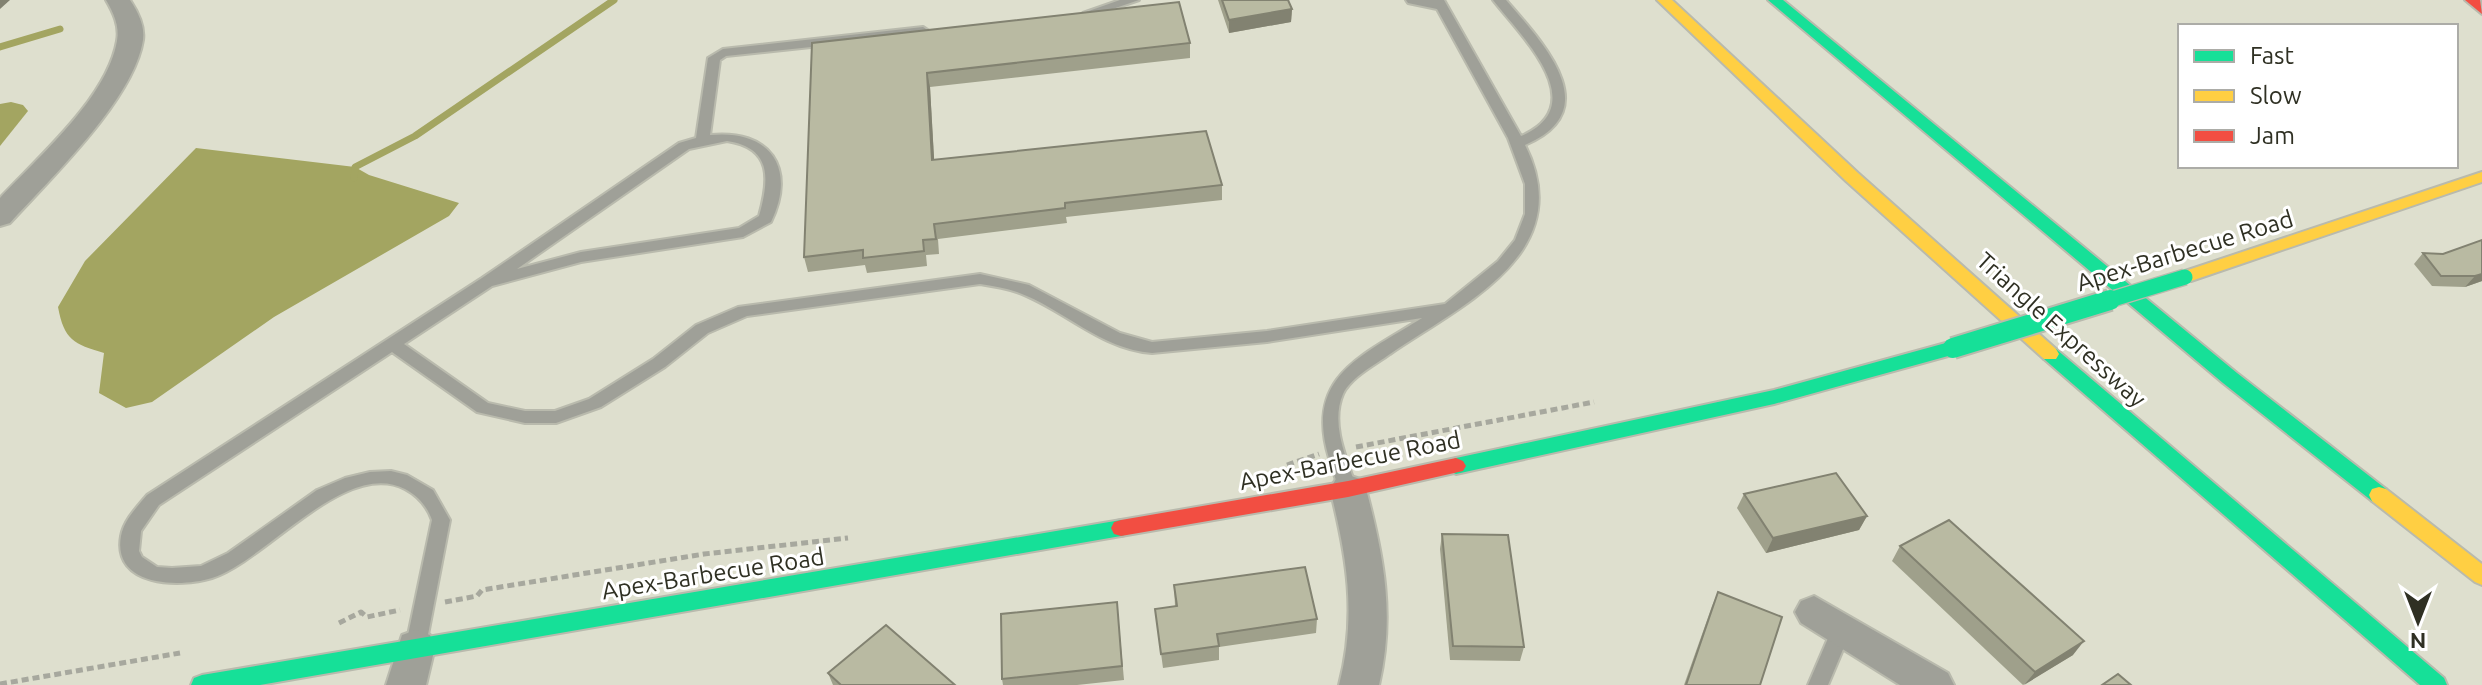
<svg xmlns="http://www.w3.org/2000/svg" width="2482" height="685" viewBox="0 0 2482 685" font-family="Ubuntu,sans-serif">
<style>
.water{fill:#a3a561}
.lines{fill:none;stroke-linecap:round;stroke-linejoin:round}
.stream{stroke:#a3a561;stroke-width:7}
.lane-casing{stroke:#b9baad;stroke-width:4}
.street-casing{stroke:#b9baad;stroke-width:4}
.fast-casing{stroke:#b9baad;stroke-width:4}
.slow-casing{stroke:#b9baad;stroke-width:4}
.jam-casing{stroke:#b9baad;stroke-width:4}
.path{stroke:#a7a89e;stroke-width:5;stroke-dasharray:7 4;stroke-linecap:butt}
.lane{fill:#9fa098;fill-rule:evenodd}
.street{fill:#9fa098;fill-rule:evenodd}
.fast{fill:#16e098;fill-rule:evenodd}
.slow{fill:#ffcf43;fill-rule:evenodd}
.jam{fill:#f24e42;fill-rule:evenodd}
.fast-bridge-far1-casing{stroke:#b9baad;stroke-width:18;stroke-linecap:butt}
.fast-bridge-casing{stroke:#b9baad;stroke-width:24;stroke-linecap:butt}
.fast-bridge-far1{stroke:#16e098;stroke-width:15}
.fast-bridge{stroke:#16e098;stroke-width:20}
.wall{fill:#9fa08b}
.shaded-wall{fill:#828271}
.building{fill:#b9baa2;stroke:#828271;stroke-width:2}
.labels{text-anchor:middle;stroke-width:6;stroke-linejoin:round;paint-order:stroke}
.street-label{font-size:24px;fill:#2f3023;stroke:#fff}
</style>
<rect width="100%" height="100%" fill="#dedfce"/>
<g class="water">
<path d="M 11,102 L 23,105 L 28,111 L 0,146 L 0,104 Z"/>
<path d="M 196,148 L 355,167 L 369,175 L 459,203 L 449,216 L 274,317 L 152,402 L 126,408 L 99,393 L 104,353 C 74,344 64,340 58,307 L 85,261 Z"/>
</g>
<g class="lines">
<g class="stream">
<path d="M 0,47 L 60,29"/>
<path d="M 354,178 L 355,167 L 415,136 L 614,0"/>
</g>
<g class="lane-casing">
<g id="lane">
<path d="M 1120,0 L 1139,0 L 1089,17 L 1083,13 Z"/>
<path d="M 1406,0 L 1444,0 L 1521,136 C 1594,105 1521,36 1493,0 L 1506,0 C 1542,42 1608,110 1525,145 C 1579,253 1463,304 1390,354 C 1375,365 1351,377 1343,394 C 1330,424 1347,460 1357,489 L 1354,494 L 1348,496 L 1342,494 C 1336,483 1333,470 1329,458 C 1304,376 1362,356 1422,318 L 1267,342 L 1152,353 C 1100,349 1064,309 1017,292 C 1005,288 993,286 980,284 L 747,316 L 708,333 L 665,367 L 601,407 L 556,423 L 525,423 L 477,412 L 392,352 L 159,505 L 141,531 L 139,551 L 142,557 L 157,567 L 172,568 L 201,566 L 228,553 L 317,490 L 345,478 L 370,472 L 391,471 L 407,475 L 433,490 L 450,520 L 426,645 L 423,651 L 416,653 L 409,651 L 406,645 L 432,520 C 427,506 418,496 405,489 C 345,458 266,561 212,578 C 180,588 112,587 121,536 C 124,520 137,507 147,495 L 482,278 L 679,143 L 696,138 L 708,58 L 723,49 L 923,27 L 929,31 L 923,35 L 726,56 L 720,60 L 710,135 C 770,129 797,168 771,222 L 743,237 L 581,262 L 492,286 L 404,344 L 488,403 L 525,411 L 555,411 L 589,399 L 653,359 L 696,325 L 738,307 L 980,274 L 1029,285 L 1120,333 L 1152,342 L 1267,331 L 1445,304 L 1498,261 L 1515,240 L 1525,214 L 1525,184 L 1508,138 L 1437,9 L 1408,3 ZM 727,141 C 773,148 769,180 759,216 L 739,228 L 581,252 L 517,269 L 689,149 Z"/>
<path d="M 1842,620 L 1849,622 L 1852,628 L 1828,685 L 1808,685 L 1835,622 Z"/>
</g>
</g>
<g class="street-casing">
<g id="street">
<path d="M 106,0 L 130,0 C 138,12 145,26 143,40 C 134,99 50,179 10,223 L 0,226 L 0,198 C 38,157 107,98 117,41 C 120,26 113,12 106,0 Z"/>
<path d="M 1348,475 L 1360,479 L 1366,489 C 1384,557 1395,616 1379,685 L 1339,685 C 1357,616 1347,557 1330,489 L 1336,479 Z"/>
<path d="M 1814,596 L 1948,673 L 1954,685 L 1900,685 L 1801,623 L 1795,612 L 1801,601 Z"/>
<path d="M 416,630 L 430,635 L 435,647 L 426,685 L 386,685 L 402,635 Z"/>
</g>
</g>
<g class="fast-casing">
<g id="fast">
<path d="M 1768,0 L 1783,0 L 2237,373 L 2386,489 L 2389,495 L 2386,501 L 2379,503 L 2372,501 L 2223,383 Z"/>
<path d="M 1953,341 L 1962,348 L 1959,353 L 1774,404 L 1456,474 L 1449,471 L 1446,466 L 1449,461 L 1456,458 L 1774,390 Z"/>
<path d="M 2050,347 L 2056,349 L 2444,678 L 2447,685 L 2420,685 L 2044,359 L 2041,354 Z"/>
<path d="M 1121,520 L 1128,522 L 1131,528 L 1128,534 L 1121,536 L 260,685 L 191,685 L 194,678 L 202,675 Z"/>
</g>
</g>
<g class="slow-casing">
<g id="slow">
<path d="M 1657,0 L 1672,0 L 1858,173 L 2056,349 L 2059,354 L 2056,359 L 2044,359 L 1846,181 Z"/>
<path d="M 2482,172 L 2482,182 L 2191,281 L 2179,281 L 2176,277 L 2179,273 Z"/>
<path d="M 2379,487 L 2386,489 L 2482,564 L 2482,585 L 2475,582 L 2372,501 L 2369,495 L 2372,489 Z"/>
</g>
</g>
<g class="jam-casing">
<g id="jam">
<path d="M 2465,0 L 2480,0 L 2482,14 Z"/>
<path d="M 1456,458 L 1463,461 L 1466,466 L 1463,471 L 1348,497 L 1121,536 L 1114,534 L 1111,528 L 1114,522 L 1121,520 L 1348,481 Z"/>
</g>
</g>
<g class="path">
<path d="M 1356,447 L 1594,402"/>
<path d="M 1287,465 L 1319,454"/>
<path d="M 445,602 L 477,596 L 482,590 L 704,554 L 848,538"/>
<path d="M 339,623 L 361,612 L 367,617 L 400,610"/>
<path d="M 0,684 L 180,653"/>
</g>
<use href="#lane" class="lane"/>
<use href="#street" class="street"/>
<use href="#fast" class="fast"/>
<use href="#slow" class="slow"/>
<use href="#jam" class="jam"/>
<g class="fast-bridge-far1-casing">
<path id="fast-bridge-far1" d="M 2103,302 L 2185,277"/>
</g>
<g class="fast-bridge-casing">
<path id="fast-bridge" d="M 1953,348 L 2110,300"/>
</g>
<use href="#fast-bridge-far1" class="fast-bridge-far1"/>
<use href="#fast-bridge" class="fast-bridge"/>
</g>
<g class="wall">
<path d="M 1218,0 L 1288,0 L 1292,9 L 1291,22 L 1229,33 Z"/>
<path d="M 812,43 L 1190,43 L 1190,58 L 930,87 L 934,160 L 1222,185 L 1222,200 L 1066,217 L 1067,223 L 938,239 L 939,254 L 926,255 L 927,266 L 867,273 L 865,265 L 808,272 L 804,257 Z"/>
<path d="M 2423,253 L 2443,254 L 2482,281 L 2465,287 L 2432,286 L 2414,264 Z"/>
<path d="M 1744,494 L 1867,516 L 1859,530 L 1766,553 L 1737,508 Z"/>
<path d="M 1442,534 L 1524,647 L 1520,661 L 1450,660 L 1440,549 Z"/>
<path d="M 1900,546 L 2073,655 L 2023,685 L 1892,561 Z"/>
<path d="M 1174,585 L 1317,619 L 1316,633 L 1219,647 L 1219,660 L 1163,668 L 1155,609 L 1175,606 Z"/>
<path d="M 1718,592 L 1760,685 L 1684,685 L 1712,606 Z"/>
<path d="M 1117,602 L 1124,680 L 1077,685 L 1003,685 L 1002,679 Z"/>
<path d="M 828,673 L 955,685 L 833,685 Z"/>
</g>
<g class="shaded-wall">
<path d="M 0,0 L 10,0 L 0,9 Z"/>
<path d="M 1292,9 L 1291,22 L 1229,33 L 1229,20 Z"/>
<path d="M 927,73 L 930,87 L 935,175 L 932,160 Z"/>
<path d="M 2482,274 L 2482,281 L 2465,287 L 2475,276 Z"/>
<path d="M 1867,516 L 1859,530 L 1766,553 L 1773,538 Z"/>
<path d="M 2084,641 L 2073,655 L 2024,685 L 2035,672 Z"/>
</g>
<g class="building">
<path d="M 1222,0 L 1288,0 L 1292,9 L 1229,20 Z"/>
<path d="M 1179,2 L 1190,43 L 927,73 L 932,160 L 1206,131 L 1222,185 L 1065,203 L 1065,208 L 934,224 L 936,239 L 923,240 L 924,251 L 863,258 L 863,250 L 804,257 L 812,43 Z"/>
<path d="M 2482,240 L 2482,274 L 2475,276 L 2441,276 L 2423,253 L 2443,254 Z"/>
<path d="M 1836,473 L 1867,516 L 1773,538 L 1744,494 Z"/>
<path d="M 1949,520 L 2084,641 L 2035,672 L 1900,546 Z"/>
<path d="M 1442,534 L 1508,535 L 1524,647 L 1453,646 Z"/>
<path d="M 1305,567 L 1317,619 L 1217,634 L 1219,646 L 1161,654 L 1155,609 L 1177,606 L 1174,585 Z"/>
<path d="M 1718,592 L 1782,617 L 1760,685 L 1686,685 Z"/>
<path d="M 1117,602 L 1122,666 L 1002,679 L 1001,614 Z"/>
<path d="M 886,625 L 955,685 L 841,685 L 828,673 Z"/>
<path d="M 2118,674 L 2131,685 L 2102,685 Z"/>
</g>
<g class="labels">
<g class="street-label">
<text transform="translate(2185 251) rotate(-17)" y="8">Apex-Barbecue Road</text>
<text transform="translate(2061 330) rotate(42)" y="8">Triangle Expressway</text>
<text transform="translate(1350 461) rotate(-11)" y="8">Apex-Barbecue Road</text>
<text transform="translate(713 574) rotate(-9)" y="8">Apex-Barbecue Road</text>
</g>
</g>
<rect x="2178" y="24" width="280" height="144" fill="#ffffff" stroke="#acaca7" stroke-width="2"/>
<rect x="2194" y="50" width="40" height="12" fill="#16e098" stroke="#acaca7" stroke-width="2"/>
<text x="2250" y="64" font-size="24" fill="#2f3023">Fast</text>
<rect x="2194" y="90" width="40" height="12" fill="#ffcf43" stroke="#acaca7" stroke-width="2"/>
<text x="2250" y="104" font-size="24" fill="#2f3023">Slow</text>
<rect x="2194" y="130" width="40" height="12" fill="#f24e42" stroke="#acaca7" stroke-width="2"/>
<text x="2250" y="144" font-size="24" fill="#2f3023">Jam</text>
<g transform="translate(2418 621) rotate(180)" stroke="#ffffff" stroke-width="6" paint-order="stroke">
<path d="M0-6L14 30L0 20L-14 30Z" fill="#2f3023"/>
<text y="-12" font-size="22" font-weight="bold" text-anchor="middle" fill="#2f3023">N</text>
</g>
</svg>
